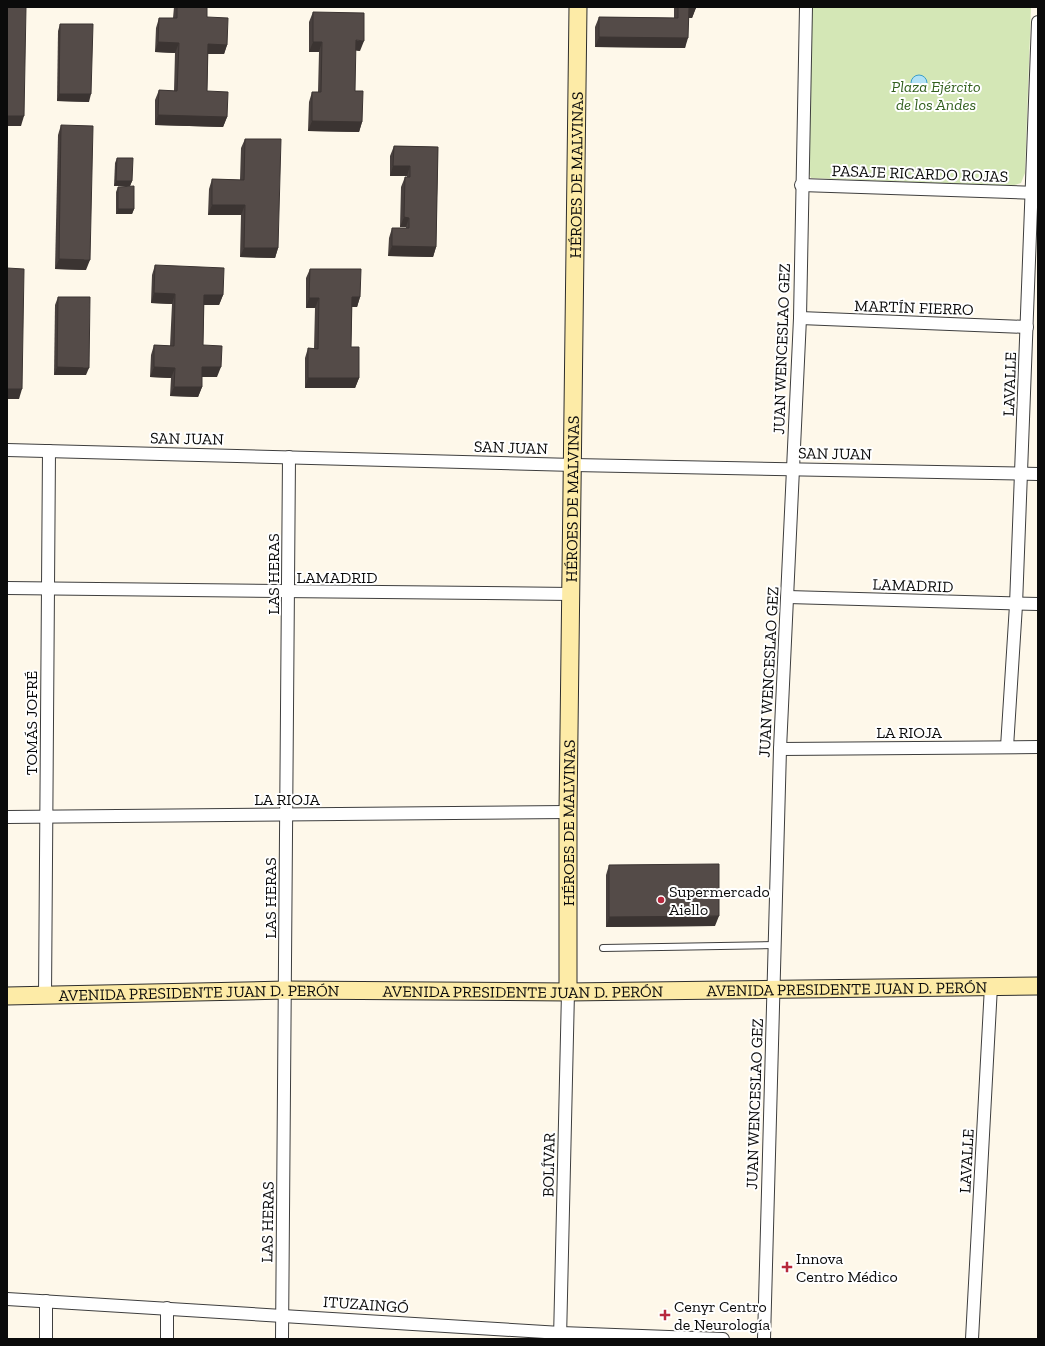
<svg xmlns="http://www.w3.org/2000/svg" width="1045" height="1346" viewBox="0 0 1045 1346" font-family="'Zilla Slab',serif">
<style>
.green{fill:#d4e7b6}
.water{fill:#b1e1f4;stroke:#3a9ec9}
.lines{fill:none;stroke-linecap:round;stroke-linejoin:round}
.lane-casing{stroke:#3e3e3e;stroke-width:8}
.street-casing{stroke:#3e3e3e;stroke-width:14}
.secondary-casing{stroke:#2d2d2d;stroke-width:19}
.lane{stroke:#fff;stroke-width:6}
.street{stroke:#fff;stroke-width:12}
.secondary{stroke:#fdeba7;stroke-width:17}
.wall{fill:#48403e}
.shaded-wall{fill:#3b3432}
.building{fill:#544b48;stroke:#3b3432}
.poi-dot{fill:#b7283d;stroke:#fff;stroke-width:1.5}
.labels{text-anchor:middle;stroke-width:4;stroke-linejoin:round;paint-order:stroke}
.park-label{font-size:16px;font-style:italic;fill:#32601e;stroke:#fff}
.street-label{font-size:16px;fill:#0b0b0b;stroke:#fff}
.poi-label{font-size:16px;fill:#0b0b0b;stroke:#fff;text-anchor:start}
</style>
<rect width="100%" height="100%" fill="#fef8ea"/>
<path class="green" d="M 812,7 L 1031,7 L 1025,173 L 1021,183 L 1011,186 L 811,178 L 806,168 Z"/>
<circle class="water" cx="919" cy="83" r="8"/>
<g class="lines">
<g class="lane-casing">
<path id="lane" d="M 603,948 L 774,945"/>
</g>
<g class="street-casing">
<g id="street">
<path d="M 801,185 L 1038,193"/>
<path d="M 800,318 L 1027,327"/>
<path d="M 7,450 L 574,465 L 1038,474"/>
<path d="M 7,588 L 571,594"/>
<path d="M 788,597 L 1038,604"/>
<path d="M 1007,747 L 1016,605 L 1038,22"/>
<path d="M 780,749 L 1038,747"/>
<path d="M 7,817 L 568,812"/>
<path d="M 45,996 L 49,451"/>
<path d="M 7,1299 L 561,1333 L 723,1339"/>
<path d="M 46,1301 L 46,1339"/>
<path d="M 167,1308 L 167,1339"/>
<path d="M 282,1339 L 289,457"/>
<path d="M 560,1339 L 568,992"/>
<path d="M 764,1339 L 780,749 L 800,318 L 806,7"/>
<path d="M 972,1339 L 991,986"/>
</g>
</g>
<g class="secondary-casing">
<g id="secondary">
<path id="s1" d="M 568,992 L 568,812 L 578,7"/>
<path id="s2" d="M 7,996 L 286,990 L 568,992 L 1038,986"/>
</g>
</g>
<use href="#lane" class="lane"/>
<use href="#street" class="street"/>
<use href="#secondary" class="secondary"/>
</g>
<g class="wall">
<path d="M 174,7 L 207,7 L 207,17 L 227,45 L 224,54 L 208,54 L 207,91 L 227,117 L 223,127 L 155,125 L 155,100 L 159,90 L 174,91 L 175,53 L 155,52 L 156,28 L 159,18 L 173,18 Z"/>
<path d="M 674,7 L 696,7 L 692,18 L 689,18 L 685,48 L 595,47 L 595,27 L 599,17 L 674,18 Z"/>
<path d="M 313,12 L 360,51 L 355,50 L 355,91 L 362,122 L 359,132 L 308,131 L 309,102 L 312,92 L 318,92 L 319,52 L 309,52 L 309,22 Z"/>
<path d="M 60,24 L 89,102 L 57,101 L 58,31 Z"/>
<path d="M 61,125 L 86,270 L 55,269 L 58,135 Z"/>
<path d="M 245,139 L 278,248 L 275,258 L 240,257 L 241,215 L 208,215 L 209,189 L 212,179 L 240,180 L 241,148 Z"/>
<path d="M 394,146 L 438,147 L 436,247 L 433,257 L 388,256 L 389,238 L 392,228 L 406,228 L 406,227 L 400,227 L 401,187 L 405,177 L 407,177 L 407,176 L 390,176 L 390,156 Z"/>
<path d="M 117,158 L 132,181 L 130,186 L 114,186 L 115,163 Z"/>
<path d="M 118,187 L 134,209 L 132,214 L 116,214 L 116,192 Z"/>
<path d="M 155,265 L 223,295 L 219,305 L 204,305 L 203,345 L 217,377 L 202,377 L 202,387 L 198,397 L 170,396 L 171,378 L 150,377 L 151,355 L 154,345 L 170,346 L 172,304 L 151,303 L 152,275 Z"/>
<path d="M 310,269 L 360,297 L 357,307 L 352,307 L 351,347 L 359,378 L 355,388 L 305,388 L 305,358 L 308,348 L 314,349 L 315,308 L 306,308 L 306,278 Z"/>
<path d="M 58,297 L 86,375 L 54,375 L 55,305 Z"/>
<path d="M 609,865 L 715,926 L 606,927 L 606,875 Z"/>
</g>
<g class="shaded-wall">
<path d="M 689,8 L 696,8 L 692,18 L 685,18 Z"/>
<path d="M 599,37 L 688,38 L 685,48 L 595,47 Z"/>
<path d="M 356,40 L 364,41 L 360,51 L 352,50 Z"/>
<path d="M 158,42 L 179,43 L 175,53 L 155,52 Z"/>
<path d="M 313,42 L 322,42 L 319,52 L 309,52 Z"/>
<path d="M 208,44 L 227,45 L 224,54 L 205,54 Z"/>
<path d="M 59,94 L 91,94 L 89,102 L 57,101 Z"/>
<path d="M 158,115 L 227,117 L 223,127 L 155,125 Z"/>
<path d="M 7,116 L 24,116 L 21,126 L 7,126 Z"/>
<path d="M 312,121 L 362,122 L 359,132 L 308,131 Z"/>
<path d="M 393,166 L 410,166 L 407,176 L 390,176 Z"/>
<path d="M 116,181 L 132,181 L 130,186 L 114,186 Z"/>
<path d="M 212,205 L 245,205 L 241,215 L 208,215 Z"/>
<path d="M 118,209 L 134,209 L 132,214 L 116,214 Z"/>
<path d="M 404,217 L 409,218 L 406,227 L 400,227 Z"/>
<path d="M 392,246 L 436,247 L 433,257 L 388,256 Z"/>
<path d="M 244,248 L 278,248 L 275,258 L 240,257 Z"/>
<path d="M 59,259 L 90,260 L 86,270 L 55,269 Z"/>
<path d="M 154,293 L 175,294 L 172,304 L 151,303 Z"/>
<path d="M 204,295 L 223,295 L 219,305 L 201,305 Z"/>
<path d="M 352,297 L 360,297 L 357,307 L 348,307 Z"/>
<path d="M 309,298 L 319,298 L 315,308 L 306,308 Z"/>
<path d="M 57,367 L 89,368 L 86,375 L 54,375 Z"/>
<path d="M 154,367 L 175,368 L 171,378 L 150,377 Z"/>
<path d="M 202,367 L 221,367 L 217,377 L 199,377 Z"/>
<path d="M 308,378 L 359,378 L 355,388 L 305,388 Z"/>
<path d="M 174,387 L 202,387 L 198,397 L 170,396 Z"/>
<path d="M 7,389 L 22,389 L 19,399 L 7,399 Z"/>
<path d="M 719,916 L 715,926 L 606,927 L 609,917 Z"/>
</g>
<g class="building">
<path d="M 7,7 L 26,7 L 24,116 L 7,116 Z"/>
<path d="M 177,7 L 207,7 L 207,17 L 228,18 L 227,45 L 208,44 L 207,91 L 228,92 L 227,117 L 158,115 L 159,90 L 177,91 L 179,43 L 158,42 L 159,18 L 177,18 Z"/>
<path d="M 678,7 L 696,7 L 696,8 L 689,8 L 688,38 L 599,37 L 599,17 L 678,18 Z"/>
<path d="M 313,12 L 364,13 L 364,41 L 356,40 L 355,91 L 363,91 L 362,122 L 312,121 L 312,92 L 321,92 L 322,42 L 313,42 Z"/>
<path d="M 60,24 L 93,24 L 91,94 L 59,94 Z"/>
<path d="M 61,125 L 93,126 L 90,260 L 59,259 Z"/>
<path d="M 245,139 L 281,139 L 278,248 L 244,248 L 245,205 L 212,205 L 212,179 L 244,180 Z"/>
<path d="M 394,146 L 438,147 L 436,247 L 392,246 L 392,228 L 409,228 L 409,218 L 404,217 L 405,177 L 410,177 L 410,166 L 393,166 Z"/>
<path d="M 117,158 L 133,158 L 132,181 L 116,181 Z"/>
<path d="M 134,186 L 134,209 L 118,209 L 118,187 Z"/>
<path d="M 155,265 L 224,268 L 223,295 L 204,295 L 203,345 L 222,346 L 221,367 L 202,367 L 202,387 L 174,387 L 175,368 L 154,367 L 154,345 L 174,346 L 175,294 L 154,293 Z"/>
<path d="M 7,268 L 24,269 L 22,389 L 7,389 Z"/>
<path d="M 310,269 L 361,269 L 360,297 L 352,297 L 351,347 L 359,347 L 359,378 L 308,378 L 308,348 L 318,349 L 319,298 L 309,298 Z"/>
<path d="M 58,297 L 90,297 L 89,368 L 57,367 Z"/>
<path d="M 719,864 L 719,916 L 609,917 L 609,865 Z"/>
</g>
<g class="poi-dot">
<circle cx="661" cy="900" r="4"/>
<path d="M785 1261h4v4h4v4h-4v4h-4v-4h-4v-4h4z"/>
<path d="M663 1309h4v4h4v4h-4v4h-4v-4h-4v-4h4z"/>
</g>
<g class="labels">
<g class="park-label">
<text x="936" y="92">Plaza Ejército<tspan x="936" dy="18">de los Andes</tspan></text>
</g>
<g class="street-label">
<text transform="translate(920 173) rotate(2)" y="6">PASAJE RICARDO ROJAS</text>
<text dy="6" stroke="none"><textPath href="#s1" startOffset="817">HÉROES DE MALVINAS</textPath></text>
<text transform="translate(914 307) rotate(2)" y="6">MARTÍN FIERRO</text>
<text transform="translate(781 349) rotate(-88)" y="6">JUAN WENCESLAO GEZ</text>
<text transform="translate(1009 384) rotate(-88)" y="6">LAVALLE</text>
<text transform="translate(187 438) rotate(1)" y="6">SAN JUAN</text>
<text transform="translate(511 447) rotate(2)" y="6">SAN JUAN</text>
<text transform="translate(835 453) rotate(1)" y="6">SAN JUAN</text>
<text dy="6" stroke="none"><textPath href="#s1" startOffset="493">HÉROES DE MALVINAS</textPath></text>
<text transform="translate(273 574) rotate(-90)" y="6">LAS HERAS</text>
<text x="337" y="583">LAMADRID</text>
<text transform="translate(913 585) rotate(2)" y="6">LAMADRID</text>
<text transform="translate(768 672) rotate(-87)" y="6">JUAN WENCESLAO GEZ</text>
<text transform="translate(31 723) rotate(-90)" y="6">TOMÁS JOFRÉ</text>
<text x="909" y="738">LA RIOJA</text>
<text x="287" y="805">LA RIOJA</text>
<text dy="6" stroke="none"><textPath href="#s1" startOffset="169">HÉROES DE MALVINAS</textPath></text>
<text transform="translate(270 898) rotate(-90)" y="6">LAS HERAS</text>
<text dy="6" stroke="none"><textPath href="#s2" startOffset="840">AVENIDA PRESIDENTE JUAN D. PERÓN</textPath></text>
<text dy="6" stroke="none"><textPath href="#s2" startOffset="516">AVENIDA PRESIDENTE JUAN D. PERÓN</textPath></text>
<text dy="6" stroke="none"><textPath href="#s2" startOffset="192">AVENIDA PRESIDENTE JUAN D. PERÓN</textPath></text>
<text transform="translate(754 1104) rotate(-88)" y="6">JUAN WENCESLAO GEZ</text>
<text transform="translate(966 1161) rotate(-87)" y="6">LAVALLE</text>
<text transform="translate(548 1165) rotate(-89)" y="6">BOLÍVAR</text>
<text transform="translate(267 1222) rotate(-89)" y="6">LAS HERAS</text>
<text transform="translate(366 1304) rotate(4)" y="6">ITUZAINGÓ</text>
</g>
<g class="poi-label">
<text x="669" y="897">Supermercado<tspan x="669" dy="18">Aiello</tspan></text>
<text x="796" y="1264">Innova<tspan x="796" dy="18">Centro Médico</tspan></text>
<text x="674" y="1312">Cenyr Centro<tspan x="674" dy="18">de Neurología</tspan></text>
</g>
</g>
<rect width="1045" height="1346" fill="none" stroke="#0b0b0b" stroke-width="16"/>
</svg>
